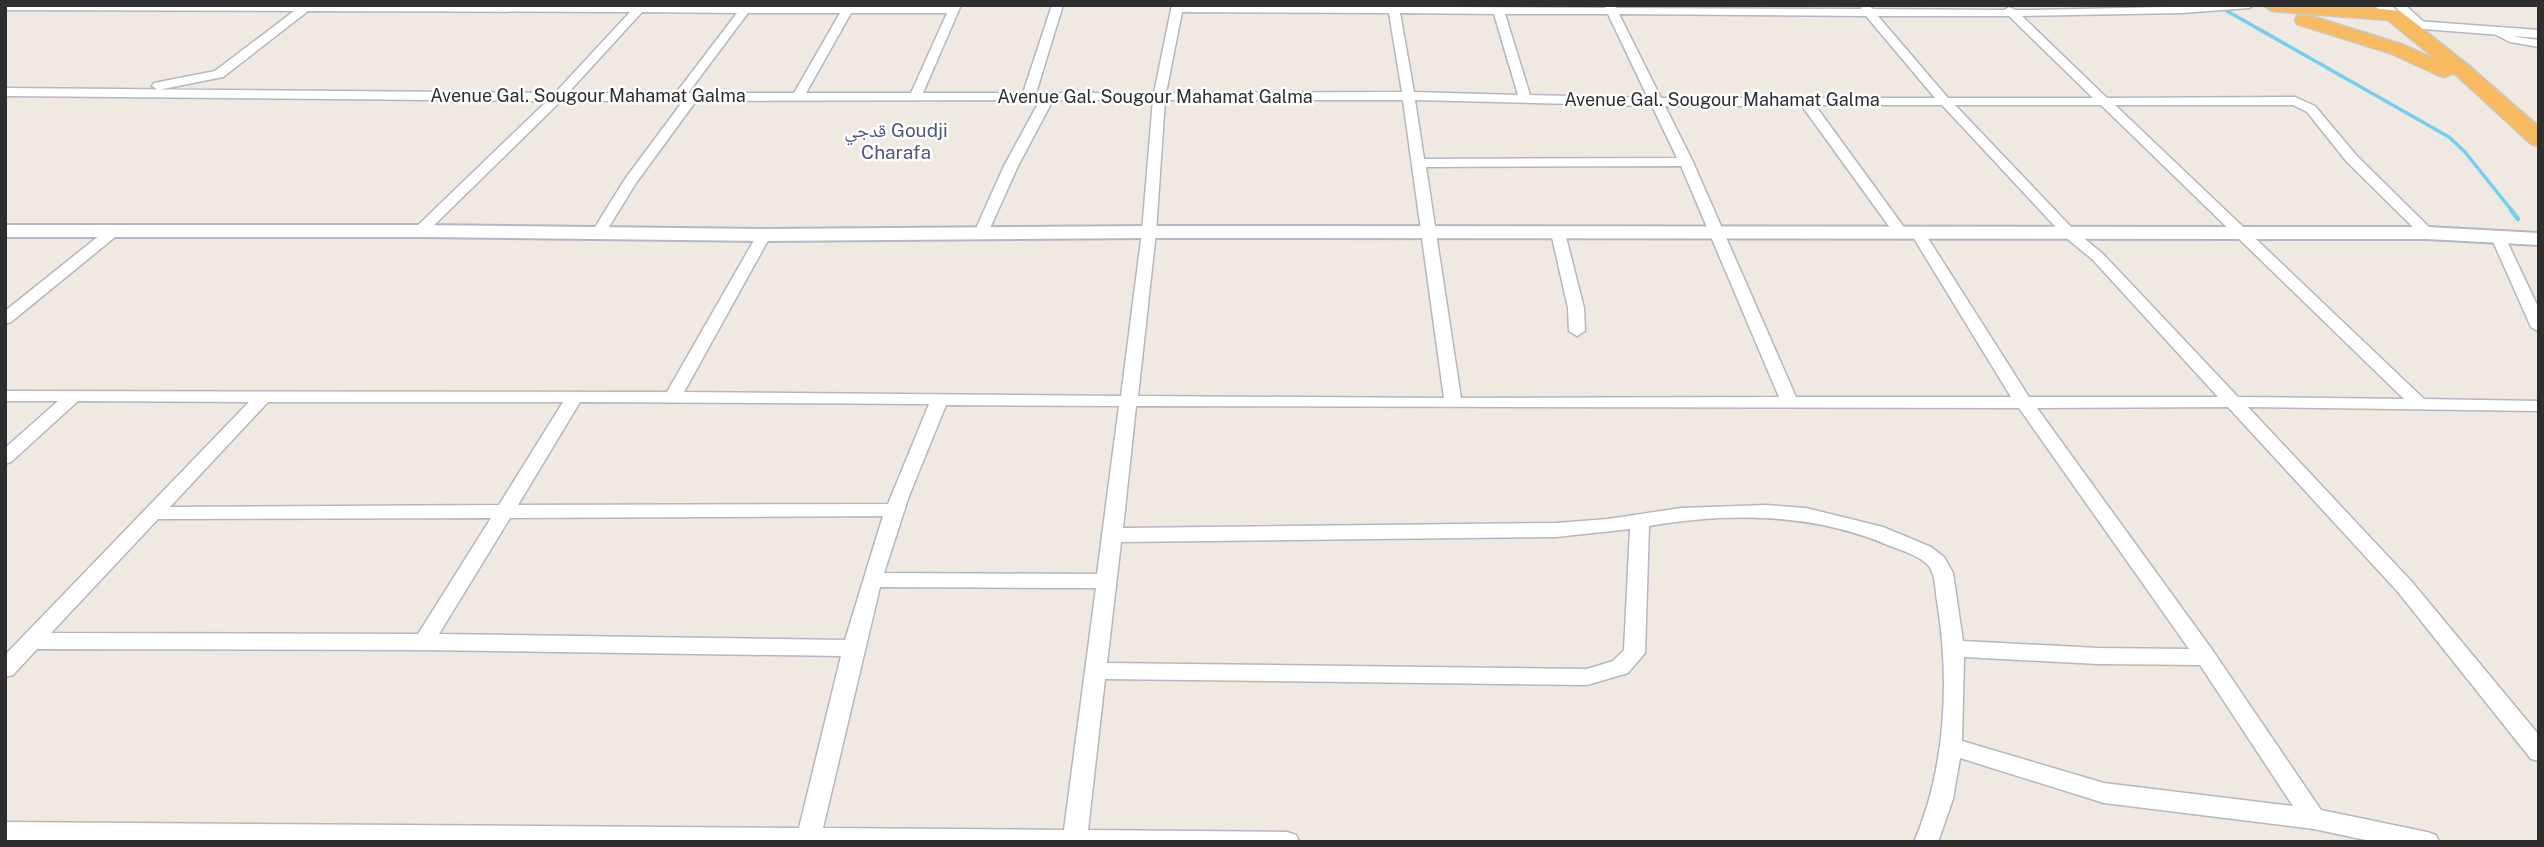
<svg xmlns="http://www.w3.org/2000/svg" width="2544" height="847" viewBox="0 0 2544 847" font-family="'Public Sans','Noto Naskh Arabic',sans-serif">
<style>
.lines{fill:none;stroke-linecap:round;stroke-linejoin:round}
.stream-far1{stroke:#75cff0;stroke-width:3.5}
.stream{stroke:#75cff0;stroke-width:4.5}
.minor-casing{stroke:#b4b7c1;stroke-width:3}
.tertiary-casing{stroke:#b4b7c1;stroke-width:3}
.secondary-casing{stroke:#b4b7c1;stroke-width:4}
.trunk-casing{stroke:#c9c9c9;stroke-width:3}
.minor{fill:#fff;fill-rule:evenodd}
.tertiary{fill:#fff;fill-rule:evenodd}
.secondary{fill:#fff;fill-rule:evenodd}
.trunk{fill:#f8ba60;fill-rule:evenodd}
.labels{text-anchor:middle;stroke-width:5;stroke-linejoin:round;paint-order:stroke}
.far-street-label{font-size:18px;fill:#2e2e2e;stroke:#fff}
.far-neighbourhood-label{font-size:19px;fill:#4d5680;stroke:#fff}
</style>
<rect width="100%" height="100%" fill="#efe9e1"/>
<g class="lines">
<path class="stream-far1" d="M 2227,11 L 2449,137 L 2465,152 L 2513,212"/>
<path class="stream" d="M 2511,210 L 2518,219"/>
<g class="minor-casing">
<g id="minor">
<path d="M 5,5 L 961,5 L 923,93 L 1023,93 L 1052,5 L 1063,5 L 1036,93 L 1154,93 L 1172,5 L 1605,8 L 1604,5 L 1615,5 L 1616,8 L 1861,9 L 1862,6 L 1868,5 L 1873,9 L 2004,10 L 2009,7 L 2015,10 L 2034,10 L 2254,5 L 2249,8 L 2182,13 L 2022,16 L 2107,98 L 2295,97 L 2315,106 L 2357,156 L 2432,230 L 2434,233 L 2432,236 L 2422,236 L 2347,162 L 2307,112 L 2293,105 L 2115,105 L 2424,399 L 2539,401 L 2539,411 L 2248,407 L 2412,582 L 2539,735 L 2539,761 L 2531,759 L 2398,592 L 2228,407 L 2037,408 L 2213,651 L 2321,810 L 2427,832 L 2436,835 L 2439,842 L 2375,842 L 2314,829 L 2104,803 L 1960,758 L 1953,799 L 1938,842 L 1914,842 C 1946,768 1950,680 1937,601 C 1935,590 1936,574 1928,565 C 1918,555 1903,551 1890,546 C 1814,513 1730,512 1649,526 L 1645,653 L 1628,673 L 1587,685 L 1105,679 L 1088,830 L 1287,832 L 1296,835 L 1299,842 L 5,842 L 5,822 L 799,828 L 841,656 L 424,650 L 37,649 L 13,675 L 5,677 L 5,655 L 249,402 L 78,401 L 11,462 L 5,464 L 5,448 L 58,401 L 5,401 L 5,391 L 667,392 L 757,235 L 764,231 L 771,235 L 684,392 L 1121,396 L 1142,232 L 1153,100 L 1053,100 L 1018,166 L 987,235 L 980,239 L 973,235 L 1004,166 L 1040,100 L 696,101 L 636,183 L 604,235 L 599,236 L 592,232 L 625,179 L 683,101 L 561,101 L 425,234 L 415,234 L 413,231 L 415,228 L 547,101 L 5,96 L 5,88 L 555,93 L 630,12 L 308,11 L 223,77 L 158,90 L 152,86 L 154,83 L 215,71 L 294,11 L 5,10 ZM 642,12 L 737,13 L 676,93 L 568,93 ZM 1182,12 L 1389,13 L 1402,92 L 1166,93 ZM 748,13 L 840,13 L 794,93 L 688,93 ZM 851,13 L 947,13 L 911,93 L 806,93 ZM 1400,13 L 1494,14 L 1518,95 L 1414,92 ZM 1505,14 L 1608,14 L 1648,98 L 1530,95 ZM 1619,14 L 1866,16 L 1935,98 L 1661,98 ZM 1878,16 L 2009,16 L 2093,98 L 1948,98 ZM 1165,100 L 1403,100 L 1444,398 L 1138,396 L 1156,232 ZM 1415,100 L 1652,106 L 1677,158 L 1424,159 ZM 1815,105 L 1942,105 L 2064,236 L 2093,260 L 2218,397 L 2029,397 L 1924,232 L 1917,228 L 1910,232 L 2011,397 L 1796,397 L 1693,162 L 1665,106 L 1802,106 L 1896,236 L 1906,236 L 1908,233 L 1906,230 ZM 1955,105 L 2101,105 L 2404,399 L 2238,397 L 2103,254 L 2074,230 ZM 1681,166 L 1779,397 L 1461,398 L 1426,167 ZM 268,402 L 563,402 L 499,505 L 170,507 ZM 580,402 L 929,404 L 888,504 L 518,505 ZM 946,405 L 1119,406 L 1097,574 L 884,573 L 909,496 ZM 1136,406 L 2019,408 L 2189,649 L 2098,648 L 1963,641 L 1953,573 L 1944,557 L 1931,547 L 1883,527 L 1806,508 L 1766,505 L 1681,508 L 1608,519 L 1556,523 L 1123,528 ZM 883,516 L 845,640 L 439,634 L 510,518 ZM 491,518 L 418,634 L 51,633 L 158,519 ZM 1630,529 L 1624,650 L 1613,661 L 1587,669 L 1107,663 L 1121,542 L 1556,537 ZM 880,587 L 1096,588 L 1064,830 L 823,828 ZM 1964,657 L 2098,664 L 2200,665 L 2293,806 L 2104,783 L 1962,741 Z"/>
<path d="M 2393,5 L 2405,5 L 2424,22 L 2414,24 Z"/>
<path d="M 2498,29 L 2517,37 L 2539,40 L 2539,47 L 2510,42 L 2494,34 L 2492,32 Z"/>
<path d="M 115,226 L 120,227 L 122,230 L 120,233 L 11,322 L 5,324 L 5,311 L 110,227 Z"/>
<path d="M 1558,229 L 1565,233 L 1584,308 L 1585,331 L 1577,336 L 1569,331 L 1568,308 L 1551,233 Z"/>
<path d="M 2498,233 L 2505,237 L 2539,309 L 2539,332 L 2531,327 L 2491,237 Z"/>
</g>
</g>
<g class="tertiary-casing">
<path id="tertiary" d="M 2403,20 L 2539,30 L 2539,38 L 2398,27 L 2396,24 Z"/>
</g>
<g class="secondary-casing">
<g id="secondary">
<path d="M 2374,5 L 2391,5 L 2401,15 L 2398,18 L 2388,18 Z"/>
<path d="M 5,225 L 420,225 L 764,229 L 1149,226 L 2427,227 L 2539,233 L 2539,245 L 2427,239 L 1149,238 L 764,241 L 420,237 L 5,237 Z"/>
</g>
</g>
<g class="trunk-casing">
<path id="trunk" d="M 2263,5 L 2343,5 L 2400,11 L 2468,65 L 2539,127 L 2539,146 L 2531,144 L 2454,73 L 2445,77 L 2438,75 L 2390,53 L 2297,24 L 2295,20 L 2297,16 L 2311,16 L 2404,45 L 2437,60 L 2388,20 L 2272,11 Z"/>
</g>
<use href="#minor" class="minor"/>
<use href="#tertiary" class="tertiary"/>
<use href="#secondary" class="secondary"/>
<use href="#trunk" class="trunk"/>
</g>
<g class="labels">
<g class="far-street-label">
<text x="588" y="102">Avenue Gal. Sougour Mahamat Galma</text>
<text x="1155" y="103">Avenue Gal. Sougour Mahamat Galma</text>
<text x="1722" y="106">Avenue Gal. Sougour Mahamat Galma</text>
</g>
<g class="far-neighbourhood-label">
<text x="896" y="137">قدجي Goudji<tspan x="896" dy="22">Charafa</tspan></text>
</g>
</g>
<rect width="2544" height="847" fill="none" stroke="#2e2e2e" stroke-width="14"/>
</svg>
